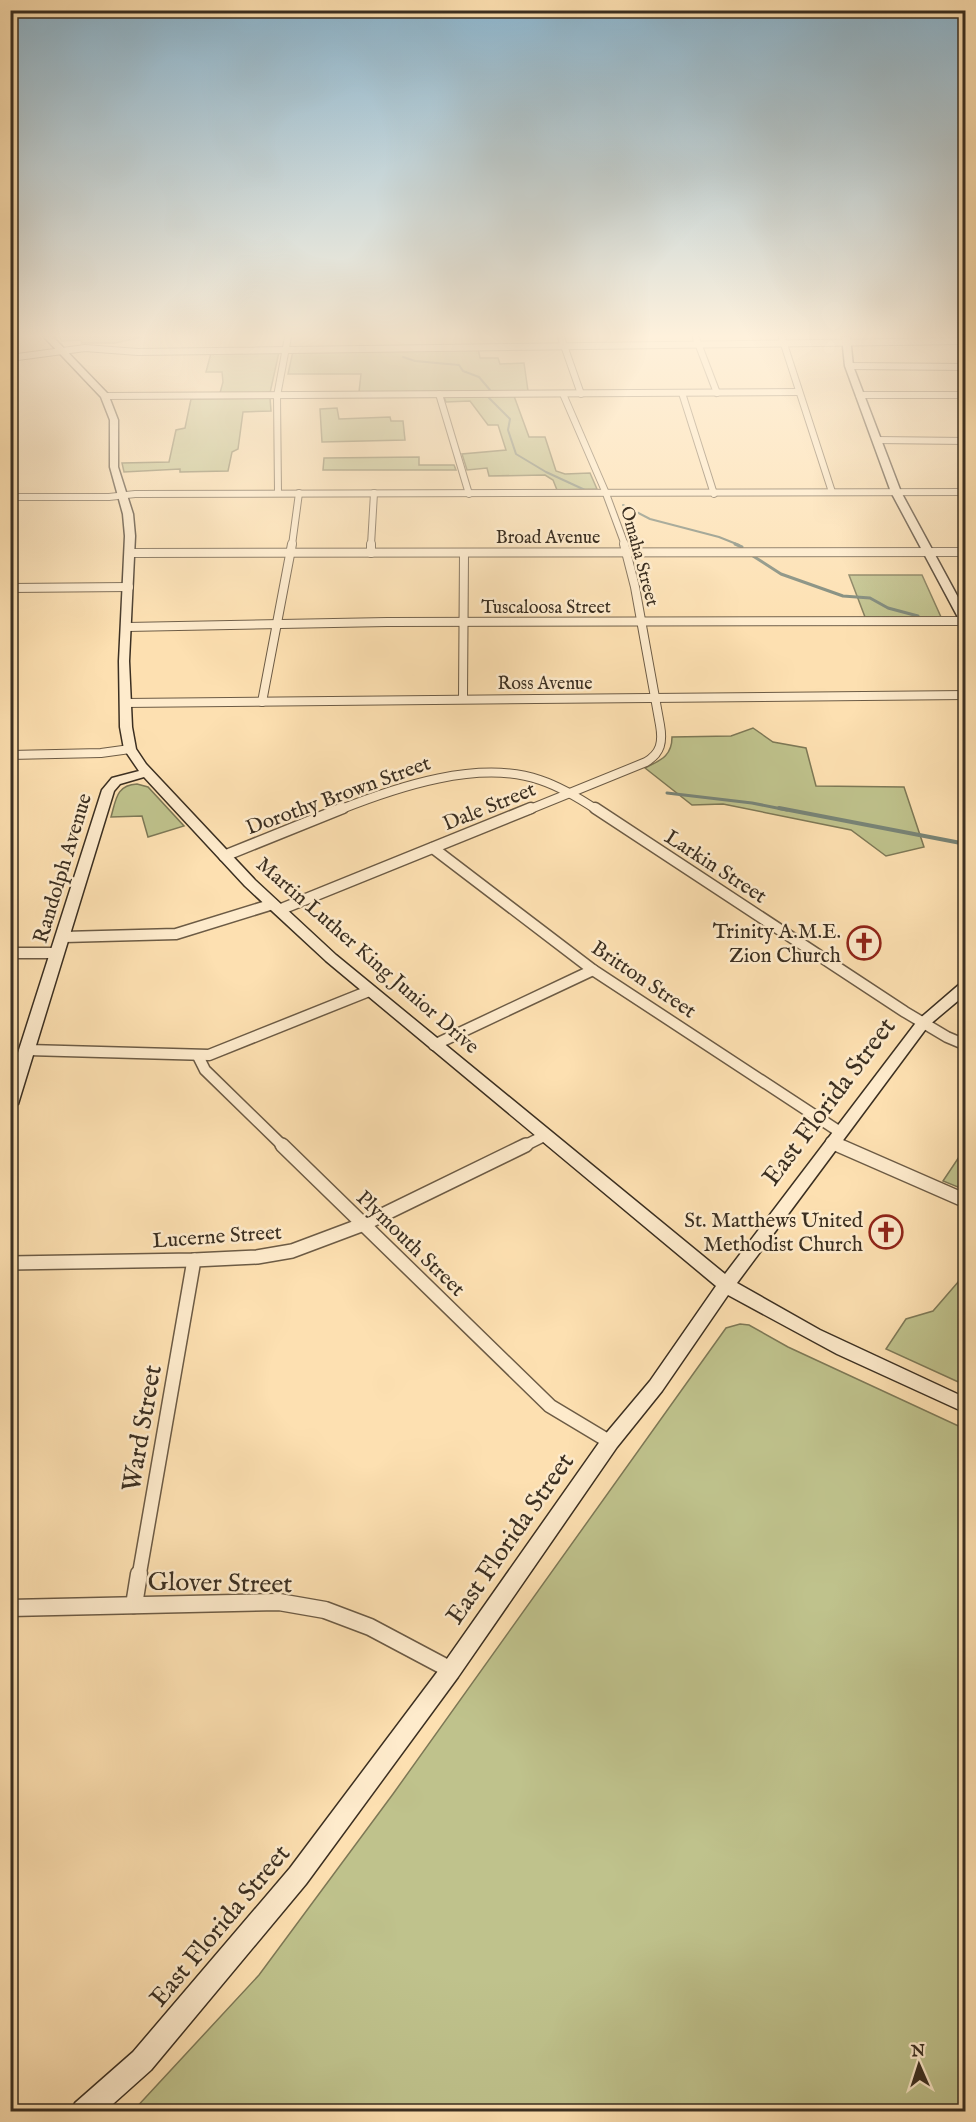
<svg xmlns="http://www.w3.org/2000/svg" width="976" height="2122" viewBox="0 0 976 2122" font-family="'IM FELL English',serif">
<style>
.green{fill:#bfc28c;stroke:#7d7856;stroke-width:1.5}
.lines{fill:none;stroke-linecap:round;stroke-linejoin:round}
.stream-far2{stroke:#788477;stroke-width:2}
.stream-far1{stroke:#788477;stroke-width:3}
.stream{stroke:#788477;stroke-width:4}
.street-far4-casing{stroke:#6c5b45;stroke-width:8}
.street-far3-casing{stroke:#6c5b45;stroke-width:10}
.street-far2-casing{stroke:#6c5b45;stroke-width:13}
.street-far1-casing{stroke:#6c5b45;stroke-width:16}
.street-casing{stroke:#6c5b45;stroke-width:19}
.secondary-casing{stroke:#3b2f21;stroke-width:3}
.street-far4{stroke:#feebcc;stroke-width:6}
.street-far3{stroke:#feebcc;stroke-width:8}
.street-far2{stroke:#feebcc;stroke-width:10}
.street-far1{stroke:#feebcc;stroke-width:13}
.street{stroke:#feebcc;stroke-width:16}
.secondary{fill:#feebcc;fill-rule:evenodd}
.labels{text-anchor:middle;stroke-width:5;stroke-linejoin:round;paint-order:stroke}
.far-street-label{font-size:18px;fill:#3b2f21;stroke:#feebcc}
.street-label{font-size:21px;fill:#3b2f21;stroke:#feebcc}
.poi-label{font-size:21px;fill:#3b2f21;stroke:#feebcc;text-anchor:end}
.near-street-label{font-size:26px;fill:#3b2f21;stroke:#feebcc}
</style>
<rect width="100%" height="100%" fill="#fde0b1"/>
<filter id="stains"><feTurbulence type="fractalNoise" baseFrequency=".00333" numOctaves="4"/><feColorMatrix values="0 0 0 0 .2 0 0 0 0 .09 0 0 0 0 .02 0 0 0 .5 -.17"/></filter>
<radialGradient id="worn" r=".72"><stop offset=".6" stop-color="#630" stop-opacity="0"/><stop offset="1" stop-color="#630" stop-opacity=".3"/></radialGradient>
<g class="green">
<path d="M 59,337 L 142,337 L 115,343 L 82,343 L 81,340 L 62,341 Z"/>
<path d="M 478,348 L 480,358 L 498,358 L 500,364 L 524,363 L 528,391 L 359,392 L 361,374 L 288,374 L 293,351 Z"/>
<path d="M 279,352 L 270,393 L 220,393 L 223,382 L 222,372 L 206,372 L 211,353 Z"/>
<path d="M 514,396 L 529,437 L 545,437 L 556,471 L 565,474 L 590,473 L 597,489 L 557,490 L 553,480 L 545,475 L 489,476 L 487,468 L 467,470 L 462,454 L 506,450 L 498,425 L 488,425 L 470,401 L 446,402 L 444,397 Z"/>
<path d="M 191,399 L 270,398 L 271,411 L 243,412 L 238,449 L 232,452 L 228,471 L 180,472 L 180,469 L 124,472 L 122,463 L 169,462 L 176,430 L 185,428 Z"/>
<path d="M 337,408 L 339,419 L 390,417 L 391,421 L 403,421 L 405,440 L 322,442 L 320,409 Z"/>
<path d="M 419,457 L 419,465 L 454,465 L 456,470 L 323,470 L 324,458 Z"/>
<path d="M 849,575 L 922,575 L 941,617 L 865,617 Z"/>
<path d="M 753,728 L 773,742 L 806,748 L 816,786 L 904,787 L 924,847 L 886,856 L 851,830 L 723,804 L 692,805 L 645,768 C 661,760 672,756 672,737 L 731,736 Z"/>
<path d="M 137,784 L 148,787 L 184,826 L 148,837 L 142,816 L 111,817 C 116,800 116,785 137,784 Z"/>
<path d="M 965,1148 L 965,1190 L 943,1181 Z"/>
<path d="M 965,1274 L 965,1385 L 886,1349 L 906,1319 L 933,1311 Z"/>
<path d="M 740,1324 L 749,1325 L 788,1347 L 965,1429 L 965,2111 L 133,2111 L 259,1975 L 393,1794 L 726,1328 Z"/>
</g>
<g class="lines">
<g class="stream-far2">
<path d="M 403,357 L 415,361 L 459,365 L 463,371 L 479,377 L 490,390"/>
<path d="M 489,398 L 510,419 L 508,430 L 516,454 L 546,472 L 585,490"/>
<path d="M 623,505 L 650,519 L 719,537 L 739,545"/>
</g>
<g class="stream-far1">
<path d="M 735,544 L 742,547"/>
<path d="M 753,556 L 781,574 L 843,596 L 870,598 L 888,608 L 918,616"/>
<path d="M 667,793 L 752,803 L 787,810"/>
</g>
<path class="stream" d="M 779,808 L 966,844"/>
<g class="street-far4-casing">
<g id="street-far4">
<path d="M 561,337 L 581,394"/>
<path d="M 696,338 L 717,393"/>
<path d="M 782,338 L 832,492"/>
<path d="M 10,358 L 85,348 L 138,352 L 966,341"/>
<path d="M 849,366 L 966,367"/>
<path d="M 682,393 L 714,494"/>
<path d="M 439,394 L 469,494"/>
<path d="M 563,394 L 605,491 L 625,545"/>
<path d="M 859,395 L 966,395"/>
<path d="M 105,396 L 799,392"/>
<path d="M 876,440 L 966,441"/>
<path d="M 278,493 L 277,396 L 288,337"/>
<path d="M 10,497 L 109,497 L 135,494 L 966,492"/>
<path d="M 292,545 L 299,493"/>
<path d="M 371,545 L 374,493"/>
</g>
</g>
<g class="street-far3-casing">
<g id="street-far3">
<path d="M 131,553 L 966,552"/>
<path d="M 371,553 L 371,544"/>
<path d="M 10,588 L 129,587"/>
<path d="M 127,627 L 387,622 L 966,621"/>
<path d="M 463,698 L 464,553"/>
<path d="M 262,702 L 292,544"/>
<path d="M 124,703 L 966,695"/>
<path d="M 10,755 L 101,753 L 130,749"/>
<path d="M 339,810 C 397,787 479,759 540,780 C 561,787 579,798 597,810"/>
<path d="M 528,810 L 646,762 C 661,753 663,742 660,725 L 635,587 L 624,544"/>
</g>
</g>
<g class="street-far2-casing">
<g id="street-far2">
<path d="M 595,808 L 905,1012 L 947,1037 L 966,1045"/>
<path d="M 433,848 L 593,970 L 840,1132"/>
<path d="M 224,856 L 343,808"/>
<path d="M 279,910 L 531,808"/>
<path d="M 64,937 L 176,934 L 273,904"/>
<path d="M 10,953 L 58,953"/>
<path d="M 434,1045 L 593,970"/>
<path d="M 28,1050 L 209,1055 L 369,991"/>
<path d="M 198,1056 L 205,1070 L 284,1147"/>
<path d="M 831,1142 L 841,1147"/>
<path d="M 522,1147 L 544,1136"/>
</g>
</g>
<g class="street-far1-casing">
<g id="street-far1">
<path d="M 282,1145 L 550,1406 L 610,1442"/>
<path d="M 838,1145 L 966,1201"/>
<path d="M 10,1263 L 194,1260 L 257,1257 L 292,1251 L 364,1224 L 526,1145"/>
<path d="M 139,1576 L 194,1260"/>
</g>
</g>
<g class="street-casing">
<g id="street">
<path d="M 134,1605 L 139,1574"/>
<path d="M 10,1608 L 279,1602 L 325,1610 L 370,1627 L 451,1670"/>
</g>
</g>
<g class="secondary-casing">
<g id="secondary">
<path d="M 44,337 L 53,337 L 108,394 L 118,420 L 118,467 L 133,514 L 135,536 L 129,661 L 132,727 L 136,749 L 146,764 L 255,880 L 336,955 L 725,1274 L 918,1020 L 961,983 L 966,982 L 966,994 L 928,1026 L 737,1283 L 820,1330 L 966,1398 L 966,1413 L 837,1354 L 728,1295 L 662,1391 L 617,1447 L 458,1677 L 306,1884 L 151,2070 L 104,2112 L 71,2112 L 75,2103 L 133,2052 L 290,1868 L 444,1663 L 603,1437 L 650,1381 L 716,1286 L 326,961 L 245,886 L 144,777 L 120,784 L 114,791 L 18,1104 L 10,1109 L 10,1078 L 102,790 L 112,778 L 139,771 L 124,749 L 120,727 L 119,661 L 125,536 L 123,514 L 110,467 L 110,420 L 101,397 Z"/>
<path d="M 842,337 L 850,337 L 853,366 L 901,492 L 966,612 L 966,626 L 961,623 L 891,492 L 845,366 Z"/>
</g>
</g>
<use href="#street-far4" class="street-far4"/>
<use href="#street-far3" class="street-far3"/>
<use href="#street-far2" class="street-far2"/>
<use href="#street-far1" class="street-far1"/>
<use href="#street" class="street"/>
<use href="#secondary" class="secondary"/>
</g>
<linearGradient id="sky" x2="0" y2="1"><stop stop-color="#8bb7d2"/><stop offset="0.53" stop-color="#fef1dc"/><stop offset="1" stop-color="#fef1dc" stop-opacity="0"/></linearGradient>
<rect width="976" height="634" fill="url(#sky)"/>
<defs>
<g id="church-ring" transform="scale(1.725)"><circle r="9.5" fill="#feebcc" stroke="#8f2418" stroke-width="1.5"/><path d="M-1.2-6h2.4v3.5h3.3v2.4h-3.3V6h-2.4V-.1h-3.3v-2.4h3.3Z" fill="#8f2418"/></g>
</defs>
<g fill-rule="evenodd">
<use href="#church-ring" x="864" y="943"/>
<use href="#church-ring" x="886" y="1232"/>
</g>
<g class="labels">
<g class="far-street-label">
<text x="548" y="543">Broad Avenue</text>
<text transform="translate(640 556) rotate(75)" y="6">Omaha Street</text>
<text x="546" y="613">Tuscaloosa Street</text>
<text x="545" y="689">Ross Avenue</text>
</g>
<g class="street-label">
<text transform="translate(338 795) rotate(-20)" y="7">Dorothy Brown Street</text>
<text transform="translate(489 806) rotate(-22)" y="7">Dale Street</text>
<text transform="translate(716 866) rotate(33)" y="7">Larkin Street</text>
<text transform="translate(62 868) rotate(-73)" y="7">Randolph Avenue</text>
<text transform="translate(368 955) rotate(41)" y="7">Martin Luther King Junior Drive</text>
<text transform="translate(644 979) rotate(34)" y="7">Britton Street</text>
<text transform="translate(217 1236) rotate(-4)" y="7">Lucerne Street</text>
<text transform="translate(411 1243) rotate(44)" y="7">Plymouth Street</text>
</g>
<g class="poi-label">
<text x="841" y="938">Trinity A.M.E.<tspan x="841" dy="24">Zion Church</tspan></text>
<text x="863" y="1227">St. Matthews United<tspan x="863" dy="24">Methodist Church</tspan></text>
</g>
<g class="near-street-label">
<text transform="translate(828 1101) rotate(-53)" y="9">East Florida Street</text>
<text transform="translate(141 1428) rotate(-80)" y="9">Ward Street</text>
<text transform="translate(509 1538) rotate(-55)" y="9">East Florida Street</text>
<text transform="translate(220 1582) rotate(1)" y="9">Glover Street</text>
<text transform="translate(219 1925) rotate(-50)" y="9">East Florida Street</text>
</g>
</g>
<rect width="976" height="2122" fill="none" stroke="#fde0b1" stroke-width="36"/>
<rect x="12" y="12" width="952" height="2098" fill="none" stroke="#3b2f21" stroke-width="3"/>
<rect x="18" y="18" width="940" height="2086" fill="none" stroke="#3b2f21" stroke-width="1.5"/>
<g transform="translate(919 2065) rotate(357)" stroke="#feebcc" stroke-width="4.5" paint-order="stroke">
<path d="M0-4.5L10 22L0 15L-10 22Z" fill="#3b2f21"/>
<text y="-9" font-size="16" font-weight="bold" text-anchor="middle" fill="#3b2f21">N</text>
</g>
<rect width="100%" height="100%" filter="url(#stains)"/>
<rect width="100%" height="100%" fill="url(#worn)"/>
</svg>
